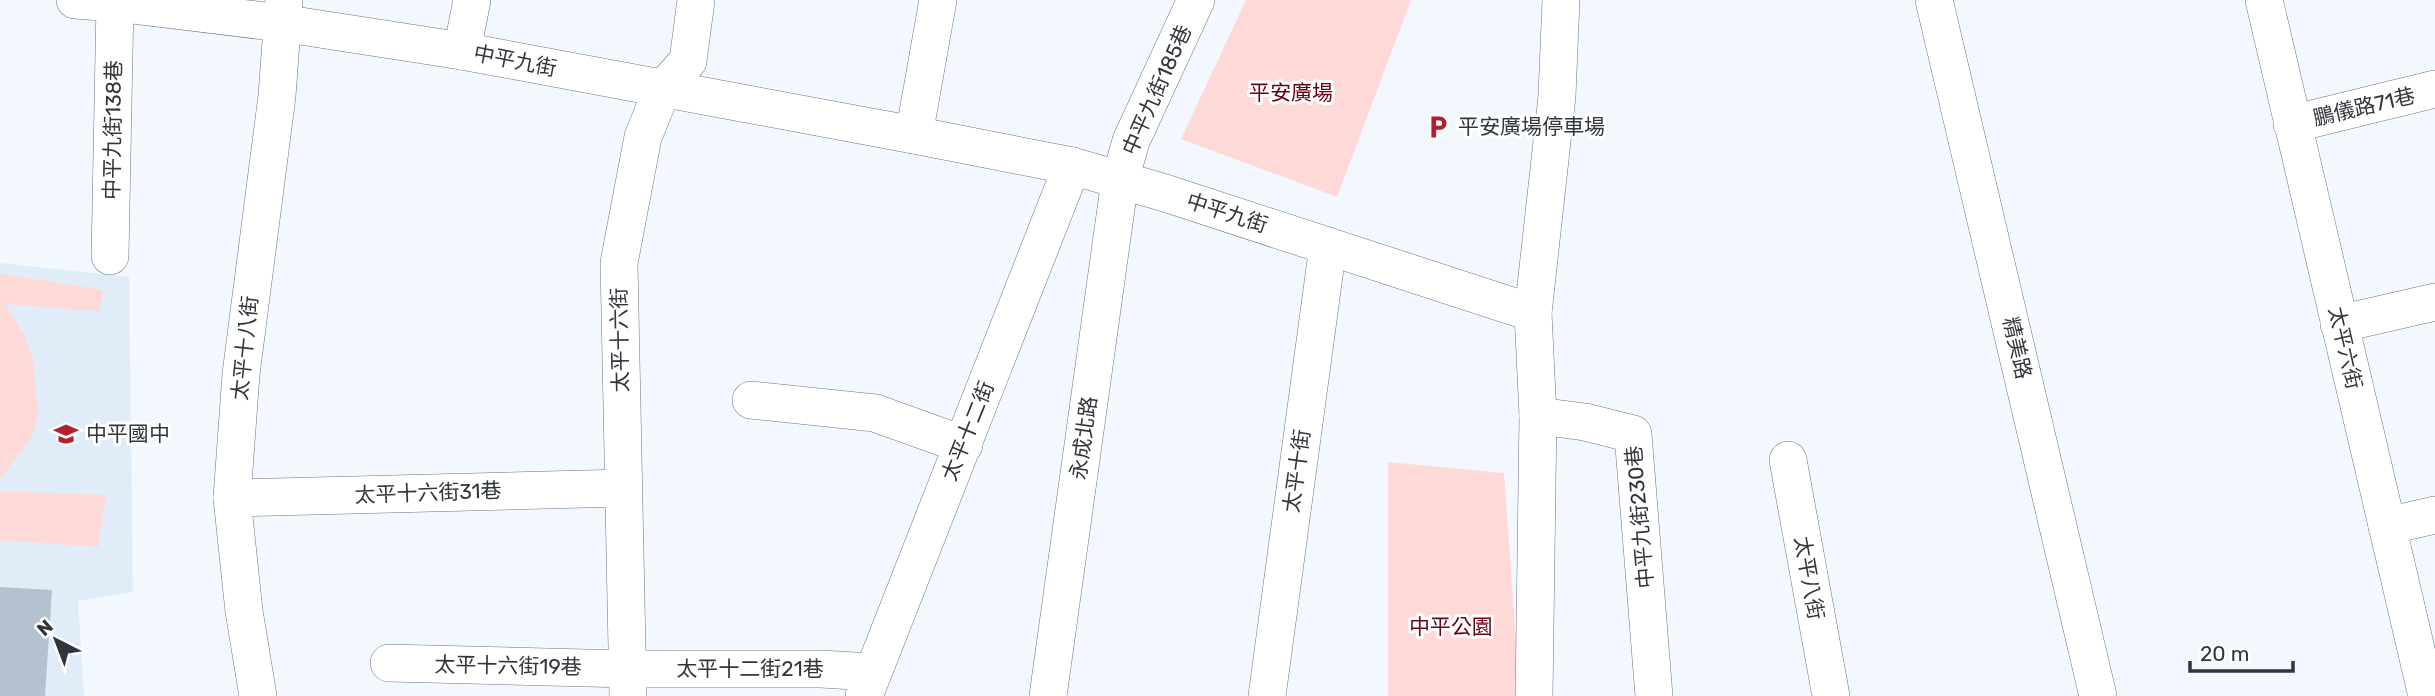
<svg xmlns="http://www.w3.org/2000/svg" width="2435" height="696" viewBox="0 0 2435 696" font-family="Rubik,'Noto Sans TC',sans-serif">
<style>
.built{fill:#e0ecf8}
.green{fill:#fdd9d7}
.building{fill:#b4c2cf}
.lines{fill:none;stroke-linecap:round;stroke-linejoin:round}
.minor-casing{stroke:#697682;stroke-width:38}
.minor{stroke:#fff;stroke-width:37}
.labels{text-anchor:middle;stroke-width:6;stroke-linejoin:round;paint-order:stroke}
.street-label{font-size:21px;fill:#31363c;stroke:#fff}
.park-label{font-size:21px;fill:#660211;stroke:#fff}
.poi-label{font-size:21px;fill:#31363c;stroke:#fff;text-anchor:start}
</style>
<rect width="100%" height="100%" fill="#f3f8fe"/>
<path class="built" d="M 0,263 L 129,277 L 133,592 L 78,601 L 84,696 L 0,696 Z"/>
<g class="green">
<path d="M 1246,0 L 1411,0 L 1337,197 L 1181,139 Z"/>
<path d="M 0,274 L 103,290 L 99,311 L 5,304 L 25,336 L 33,361 L 38,412 L 33,435 L 0,479 Z"/>
<path d="M 1388,462 L 1504,473 L 1520,696 L 1388,696 Z"/>
<path d="M 0,491 L 106,495 L 98,547 L 0,540 Z"/>
</g>
<path class="building" d="M 0,587 L 52,590 L 45,696 L 0,696 Z"/>
<g class="lines">
<g class="minor-casing">
<g id="minor">
<path d="M 75,0 L 115,3 L 110,256"/>
<path d="M 115,0 L 115,3 L 281,23 L 462,51 L 914,135 L 1072,166 L 1165,193 L 1533,313"/>
<path d="M 1934,0 L 2098,696"/>
<path d="M 2264,0 L 2427,696"/>
<path d="M 462,51 L 472,0"/>
<path d="M 2292,124 L 2435,89"/>
<path d="M 914,135 L 938,0"/>
<path d="M 2339,324 L 2435,302"/>
<path d="M 751,400 L 875,413 L 964,445"/>
<path d="M 1538,416 L 1585,422 L 1633,434 L 1654,696"/>
<path d="M 1788,460 L 1831,696"/>
<path d="M 232,498 L 623,488"/>
<path d="M 2387,526 L 2435,515"/>
<path d="M 389,663 L 627,669 L 821,669 L 872,672"/>
<path d="M 258,696 L 244,611 L 232,498 L 241,374 L 277,96 L 284,0"/>
<path d="M 628,696 L 619,263 L 643,137 L 662,90 L 688,61 L 696,0"/>
<path d="M 864,696 L 1072,166"/>
<path d="M 1048,696 L 1120,180 L 1131,141 L 1196,0"/>
<path d="M 1267,696 L 1328,246"/>
<path d="M 1534,696 L 1538,416 L 1533,313 L 1557,96 L 1561,0"/>
</g>
</g>
<use href="#minor" class="minor"/>
</g>
<defs>
<g id="parking-bare" transform="scale(1.89)"><path d="M-3.5-5.5H1a3.5 3.5 0 0 1 0 7H-1V5.5H-3.5ZM-1-3.4V-.6H.8a1.4 1.4 0 0 0 0-2.8Z" fill="#b3212e" stroke="#fff" stroke-width="2.5" paint-order="stroke"/></g>
<g id="school-bare" transform="scale(1.89)"><path d="M0-5L7-2L0 1L-7-2ZM-4 1L0 2.5L4 1V4Q0 6-4 4Z" fill="#b3212e" stroke="#fff" stroke-width="2.5" paint-order="stroke"/></g>
</defs>
<g fill-rule="evenodd">
<use href="#parking-bare" x="1438" y="127"/>
<use href="#school-bare" x="66" y="434"/>
</g>
<g class="labels">
<g class="street-label">
<text transform="translate(515 61) rotate(11)" y="7">中平九街</text>
<text transform="translate(1157 90) rotate(-66)" y="7">中平九街185巷</text>
<text transform="translate(2364 107) rotate(-13)" y="7">鵬儀路71巷</text>
<text transform="translate(113 130) rotate(-89)" y="7">中平九街138巷</text>
<text transform="translate(1227 213) rotate(18)" y="7">中平九街</text>
<text transform="translate(620 340) rotate(-91)" y="7">太平十六街</text>
<text transform="translate(245 348) rotate(-84)" y="7">太平十八街</text>
<text transform="translate(2017 348) rotate(77)" y="7">精美路</text>
<text transform="translate(2345 348) rotate(77)" y="7">太平六街</text>
<text transform="translate(968 431) rotate(-68)" y="7">太平十二街</text>
<text transform="translate(1084 438) rotate(-82)" y="7">永成北路</text>
<text transform="translate(1297 471) rotate(-82)" y="7">太平十街</text>
<text transform="translate(428 493) rotate(-2)" y="7">太平十六街31巷</text>
<text transform="translate(1640 517) rotate(-95)" y="7">中平九街230巷</text>
<text transform="translate(1809 578) rotate(80)" y="7">太平八街</text>
<text transform="translate(508 666) rotate(1)" y="7">太平十六街19巷</text>
<text x="750" y="676">太平十二街21巷</text>
</g>
<g class="park-label">
<text x="1291" y="100">平安廣場</text>
<text x="1451" y="634">中平公園</text>
</g>
<g class="poi-label">
<text x="1458" y="134">平安廣場停車場</text>
<text x="86" y="441">中平國中</text>
</g>
</g>
<g transform="translate(56 640) rotate(318)" stroke="#ffffff" stroke-width="5" paint-order="stroke">
<path d="M0-5L12 26L0 18L-12 26Z" fill="#31363c"/>
<text y="-10" font-size="19" font-weight="bold" text-anchor="middle" fill="#31363c">N</text>
</g>
<path d="M2190 661v10h103v-10" fill="none" stroke="#31363c" stroke-width="3.5"/>
<text x="2200" y="661" font-size="21" fill="#31363c" stroke="#ffffff" stroke-width="5" paint-order="stroke">20 m</text>
</svg>
